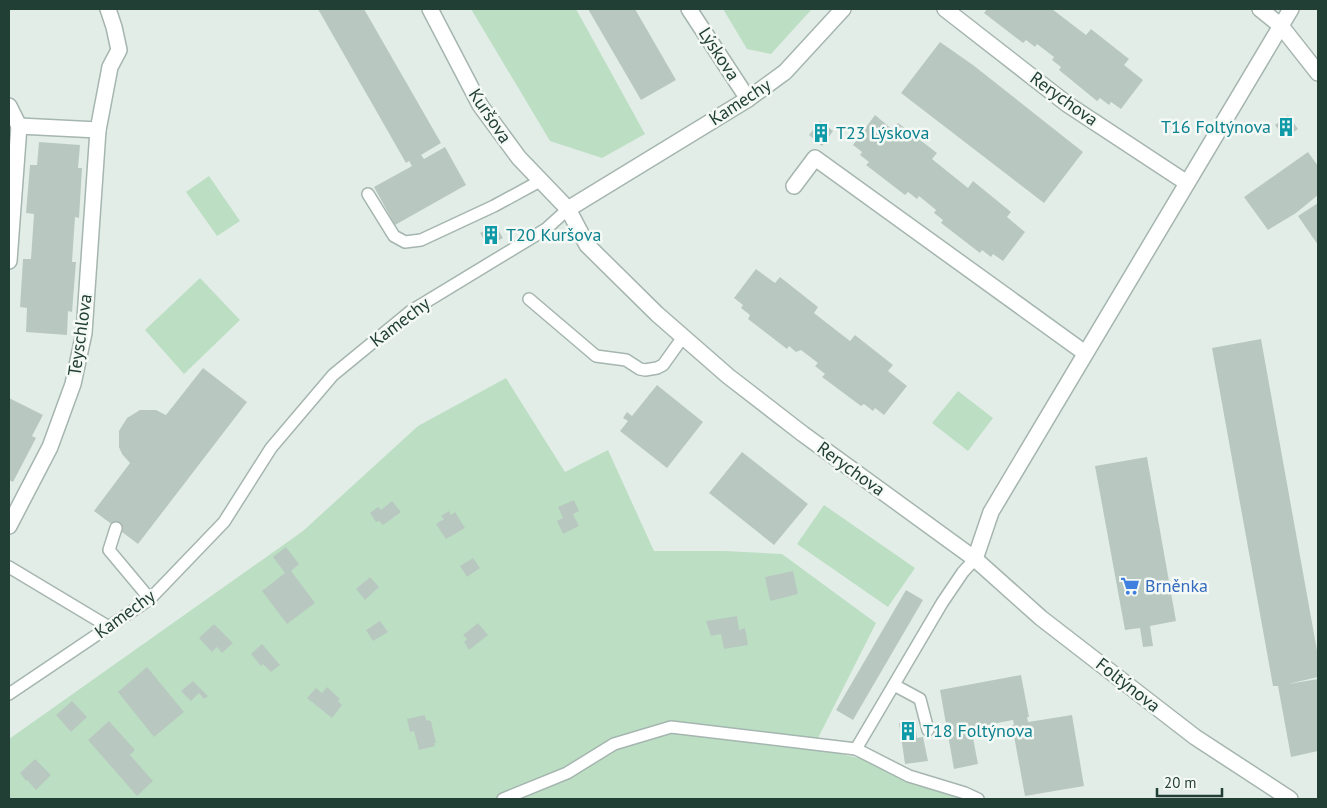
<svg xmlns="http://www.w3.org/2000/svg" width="1327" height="808" viewBox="0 0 1327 808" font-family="'PT Sans',sans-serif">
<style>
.green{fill:#bcdfc4}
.building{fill:#b8c8c1}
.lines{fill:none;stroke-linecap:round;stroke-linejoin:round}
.service-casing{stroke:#a5b5af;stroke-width:14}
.minor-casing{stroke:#a5b5af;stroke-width:18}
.service{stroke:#fff;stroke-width:11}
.minor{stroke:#fff;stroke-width:15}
.labels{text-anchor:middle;stroke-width:5;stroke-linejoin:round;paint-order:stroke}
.street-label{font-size:18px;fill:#223f36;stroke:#f4f9f6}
.culture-label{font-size:18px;fill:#0d838f;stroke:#f4f9f6;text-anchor:start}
.shop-label{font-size:18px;fill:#366cbe;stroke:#f4f9f6;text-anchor:start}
</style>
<rect width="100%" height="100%" fill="#e3ede8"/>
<g class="green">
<path d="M 471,9 L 576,9 L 645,134 L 602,158 L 550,141 Z"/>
<path d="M 723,9 L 812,9 L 771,54 L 747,49 Z"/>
<path d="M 209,176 L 240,221 L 217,236 L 186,192 Z"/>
<path d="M 200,278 L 240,320 L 184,374 L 145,330 Z"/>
<path d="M 506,378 L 565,472 L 608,450 L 654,551 L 725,551 L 782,554 L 876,623 L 813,748 L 859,758 L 962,799 L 9,799 L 9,739 L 303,531 L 418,426 Z"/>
<path d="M 958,391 L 993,418 L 968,451 L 932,423 Z"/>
<path d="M 824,505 L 915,568 L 888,607 L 797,544 Z"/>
</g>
<g class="building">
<path d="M 318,9 L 364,9 L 441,143 L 421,155 L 424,159 L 445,147 L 466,185 L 395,225 L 374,187 L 412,166 L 409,161 L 406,163 Z"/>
<path d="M 588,9 L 635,9 L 676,80 L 641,100 Z"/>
<path d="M 987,9 L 1052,9 L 1086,35 L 1091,29 L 1129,59 L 1124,65 L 1143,80 L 1121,109 L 1111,102 L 1109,105 L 1100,98 L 1097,101 L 1059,70 L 1061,67 L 1052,60 L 1054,57 L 1037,44 L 1035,47 L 1026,40 L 1023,43 L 984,13 Z"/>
<path d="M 940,42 L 973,65 L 1083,152 L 1044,203 L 901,93 Z"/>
<path d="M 875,115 L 893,130 L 898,123 L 937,153 L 932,159 L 968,188 L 973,181 L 1011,212 L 1007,217 L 1025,232 L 1003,261 L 993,254 L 991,257 L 982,250 L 980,253 L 941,223 L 943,220 L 934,213 L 936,210 L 919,196 L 917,199 L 908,192 L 905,195 L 866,165 L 869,162 L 860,155 L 862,152 L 853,145 Z"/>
<path d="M 1288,115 L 1298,129 L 1285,138 L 1275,125 Z"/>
<path d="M 820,121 L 833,131 L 822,146 L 809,135 Z"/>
<path d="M 39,142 L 80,145 L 78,168 L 82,168 L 79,218 L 75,217 L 72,262 L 76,262 L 72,312 L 68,311 L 67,335 L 26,332 L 27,308 L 20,307 L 23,259 L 31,259 L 34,214 L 26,213 L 30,165 L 37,165 Z"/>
<path d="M 1308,152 L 1318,166 L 1318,195 L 1296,213 L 1268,230 L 1244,197 Z"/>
<path d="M 1318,203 L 1318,245 L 1298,216 Z"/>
<path d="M 495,225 L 503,238 L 488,246 L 480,233 Z"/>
<path d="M 756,269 L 775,283 L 780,277 L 818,307 L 814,313 L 850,341 L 855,335 L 893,365 L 888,371 L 907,386 L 884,415 L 875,408 L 873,411 L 864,404 L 861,406 L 822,377 L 825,374 L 815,366 L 818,363 L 801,350 L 796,352 L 789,346 L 787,349 L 748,319 L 750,315 L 741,308 L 743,305 L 734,298 Z"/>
<path d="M 1261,339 L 1318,656 L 1318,677 L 1288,684 L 1318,679 L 1318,751 L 1291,757 L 1278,686 L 1273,686 L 1212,348 Z"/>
<path d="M 203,368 L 247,402 L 138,544 L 94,511 L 130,463 L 122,454 L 119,447 L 119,431 L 127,418 L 140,410 L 156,410 L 166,415 Z"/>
<path d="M 657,385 L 703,422 L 667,468 L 620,431 L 628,421 L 623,418 L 627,412 L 632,416 Z"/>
<path d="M 9,398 L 43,415 L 32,436 L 36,438 L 13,482 L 9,480 Z"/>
<path d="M 742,452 L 808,504 L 774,545 L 709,493 Z"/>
<path d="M 1147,457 L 1176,621 L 1150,626 L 1153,646 L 1143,647 L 1140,628 L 1125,630 L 1095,466 Z"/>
<path d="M 574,500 L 579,511 L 573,514 L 579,526 L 563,534 L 557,521 L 563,518 L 558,507 Z"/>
<path d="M 392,501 L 401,512 L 383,525 L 379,521 L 376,522 L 370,513 L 378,507 L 381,510 Z"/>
<path d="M 449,511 L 451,515 L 455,512 L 465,528 L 446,539 L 436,524 L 444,519 L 441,516 Z"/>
<path d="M 286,547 L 299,564 L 291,571 L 315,603 L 287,624 L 262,591 L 285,573 L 273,557 Z"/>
<path d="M 473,558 L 480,568 L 467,577 L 460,566 Z"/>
<path d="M 793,571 L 798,594 L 770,601 L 765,577 Z"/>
<path d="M 370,577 L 379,587 L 365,600 L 356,589 Z"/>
<path d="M 906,590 L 923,600 L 853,720 L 836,710 Z"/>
<path d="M 737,616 L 739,630 L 745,628 L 748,645 L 724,649 L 721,634 L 711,636 L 706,621 Z"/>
<path d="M 380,621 L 388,632 L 373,641 L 366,630 Z"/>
<path d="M 478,623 L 488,635 L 469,650 L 464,642 L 467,639 L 463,635 Z"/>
<path d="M 214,624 L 233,643 L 222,653 L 217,647 L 212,652 L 199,638 Z"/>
<path d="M 262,644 L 280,665 L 271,672 L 263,664 L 261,666 L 251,654 Z"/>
<path d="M 147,667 L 184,712 L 154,737 L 118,692 Z"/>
<path d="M 1021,675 L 1029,717 L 1027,717 L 1028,722 L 1072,715 L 1084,786 L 1025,796 L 1012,725 L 1014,725 L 1013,720 L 971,728 L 978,764 L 954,769 L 940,690 Z"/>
<path d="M 193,681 L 208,696 L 204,699 L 199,693 L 191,701 L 181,691 Z"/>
<path d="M 327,687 L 340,699 L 338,701 L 342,705 L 332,718 L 307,698 L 316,688 L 322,693 Z"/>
<path d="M 72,701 L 87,717 L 71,732 L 56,715 Z"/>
<path d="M 425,715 L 426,720 L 431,721 L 436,743 L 434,743 L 435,746 L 419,750 L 414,731 L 410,732 L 407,719 Z"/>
<path d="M 109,721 L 135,750 L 130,755 L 153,781 L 137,796 L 88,740 Z"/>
<path d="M 915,722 L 917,738 L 923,737 L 928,761 L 905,764 L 899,723 Z"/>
<path d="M 35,759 L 51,775 L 36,790 L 27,780 L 26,781 L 20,773 Z"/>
</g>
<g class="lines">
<g class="service-casing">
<g id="service">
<path d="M 368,194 L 394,236 L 405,242 L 421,240 L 494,206 L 540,181"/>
<path d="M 529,299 L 596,356 L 626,360 L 640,369 L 645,370 L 657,368 L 663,365 L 683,337"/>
<path d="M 116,528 L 109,550 L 150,599"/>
<path d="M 975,559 L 963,572 L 942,603 L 856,749 L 909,776 L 965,793 L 978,799"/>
<path d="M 9,567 L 109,627"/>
<path d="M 894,685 L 920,699 L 928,730"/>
<path d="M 9,694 L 150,599 L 224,522 L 271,448 L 333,375 L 411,311 L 546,229 L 568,209"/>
<path d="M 503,799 L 567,773 L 614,744 L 671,727 L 856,749"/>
</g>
</g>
<g class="minor-casing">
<g id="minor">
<path d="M 430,9 L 480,105 L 519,158 L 568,209 L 587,245 L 657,314 L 728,376 L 803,434 L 975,559 L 1041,618 L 1195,737 L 1290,799"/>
<path d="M 689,9 L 748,99"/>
<path d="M 945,9 L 1067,104 L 1187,183"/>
<path d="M 1260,9 L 1281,26 L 1318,73"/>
<path d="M 9,106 L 19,126"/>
<path d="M 794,186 L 815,158 L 1085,353"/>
<path d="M 568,209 L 748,99 L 785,72 L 843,9"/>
<path d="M 9,261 L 19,126 L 98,130"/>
<path d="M 9,526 L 50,447 L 73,384 L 84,333 L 98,130 L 110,67 L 119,50 L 114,27 L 108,9"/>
<path d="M 975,559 L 991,512 L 1291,9"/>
</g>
</g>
<use href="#service" class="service"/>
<use href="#minor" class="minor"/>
</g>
<defs>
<g id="building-bare" transform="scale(1.5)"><path d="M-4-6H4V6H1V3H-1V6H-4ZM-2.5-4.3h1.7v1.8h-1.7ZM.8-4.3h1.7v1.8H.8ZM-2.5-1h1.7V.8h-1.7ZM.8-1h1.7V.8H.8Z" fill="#0f9aa8" stroke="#f4f9f6" stroke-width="2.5" paint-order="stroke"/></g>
<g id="supermarket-bare" transform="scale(1.5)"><path d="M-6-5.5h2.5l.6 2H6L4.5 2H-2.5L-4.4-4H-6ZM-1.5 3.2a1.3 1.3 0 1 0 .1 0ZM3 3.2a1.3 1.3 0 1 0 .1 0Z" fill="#3f7fe0" stroke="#f4f9f6" stroke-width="2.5" paint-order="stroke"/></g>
</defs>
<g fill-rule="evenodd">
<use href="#building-bare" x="1286" y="127"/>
<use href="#building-bare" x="821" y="133"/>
<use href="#building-bare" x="491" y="235"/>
<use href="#supermarket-bare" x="1130" y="586"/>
<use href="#building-bare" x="908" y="731"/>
</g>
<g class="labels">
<g class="street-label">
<text transform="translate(719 54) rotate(57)" y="6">Lýskova</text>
<text transform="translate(1064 99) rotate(36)" y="6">Rerychova</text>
<text transform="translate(740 102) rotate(-33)" y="6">Kamechy</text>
<text transform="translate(490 116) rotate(56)" y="6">Kuršova</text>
<text transform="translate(400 322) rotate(-37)" y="6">Kamechy</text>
<text transform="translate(80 335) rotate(-82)" y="6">Teyschlova</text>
<text transform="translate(851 469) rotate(36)" y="6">Rerychova</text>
<text transform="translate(125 614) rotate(-36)" y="6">Kamechy</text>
<text transform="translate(1128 685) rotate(38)" y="6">Foltýnova</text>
</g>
<g class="culture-label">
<text x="1271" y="133" text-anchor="end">T16 Foltýnova</text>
<text x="836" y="139">T23 Lýskova</text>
<text x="506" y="241">T20 Kuršova</text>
<text x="923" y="737">T18 Foltýnova</text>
</g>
<g class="shop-label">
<text x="1145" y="592">Brněnka</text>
</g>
</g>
<rect width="1327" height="808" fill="none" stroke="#223f36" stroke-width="20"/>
<path d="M1157 788v8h65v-8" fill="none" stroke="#223f36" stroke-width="2.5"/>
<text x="1164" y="788" font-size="15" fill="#223f36" stroke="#f4f9f6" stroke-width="4" paint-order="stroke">20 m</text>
</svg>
